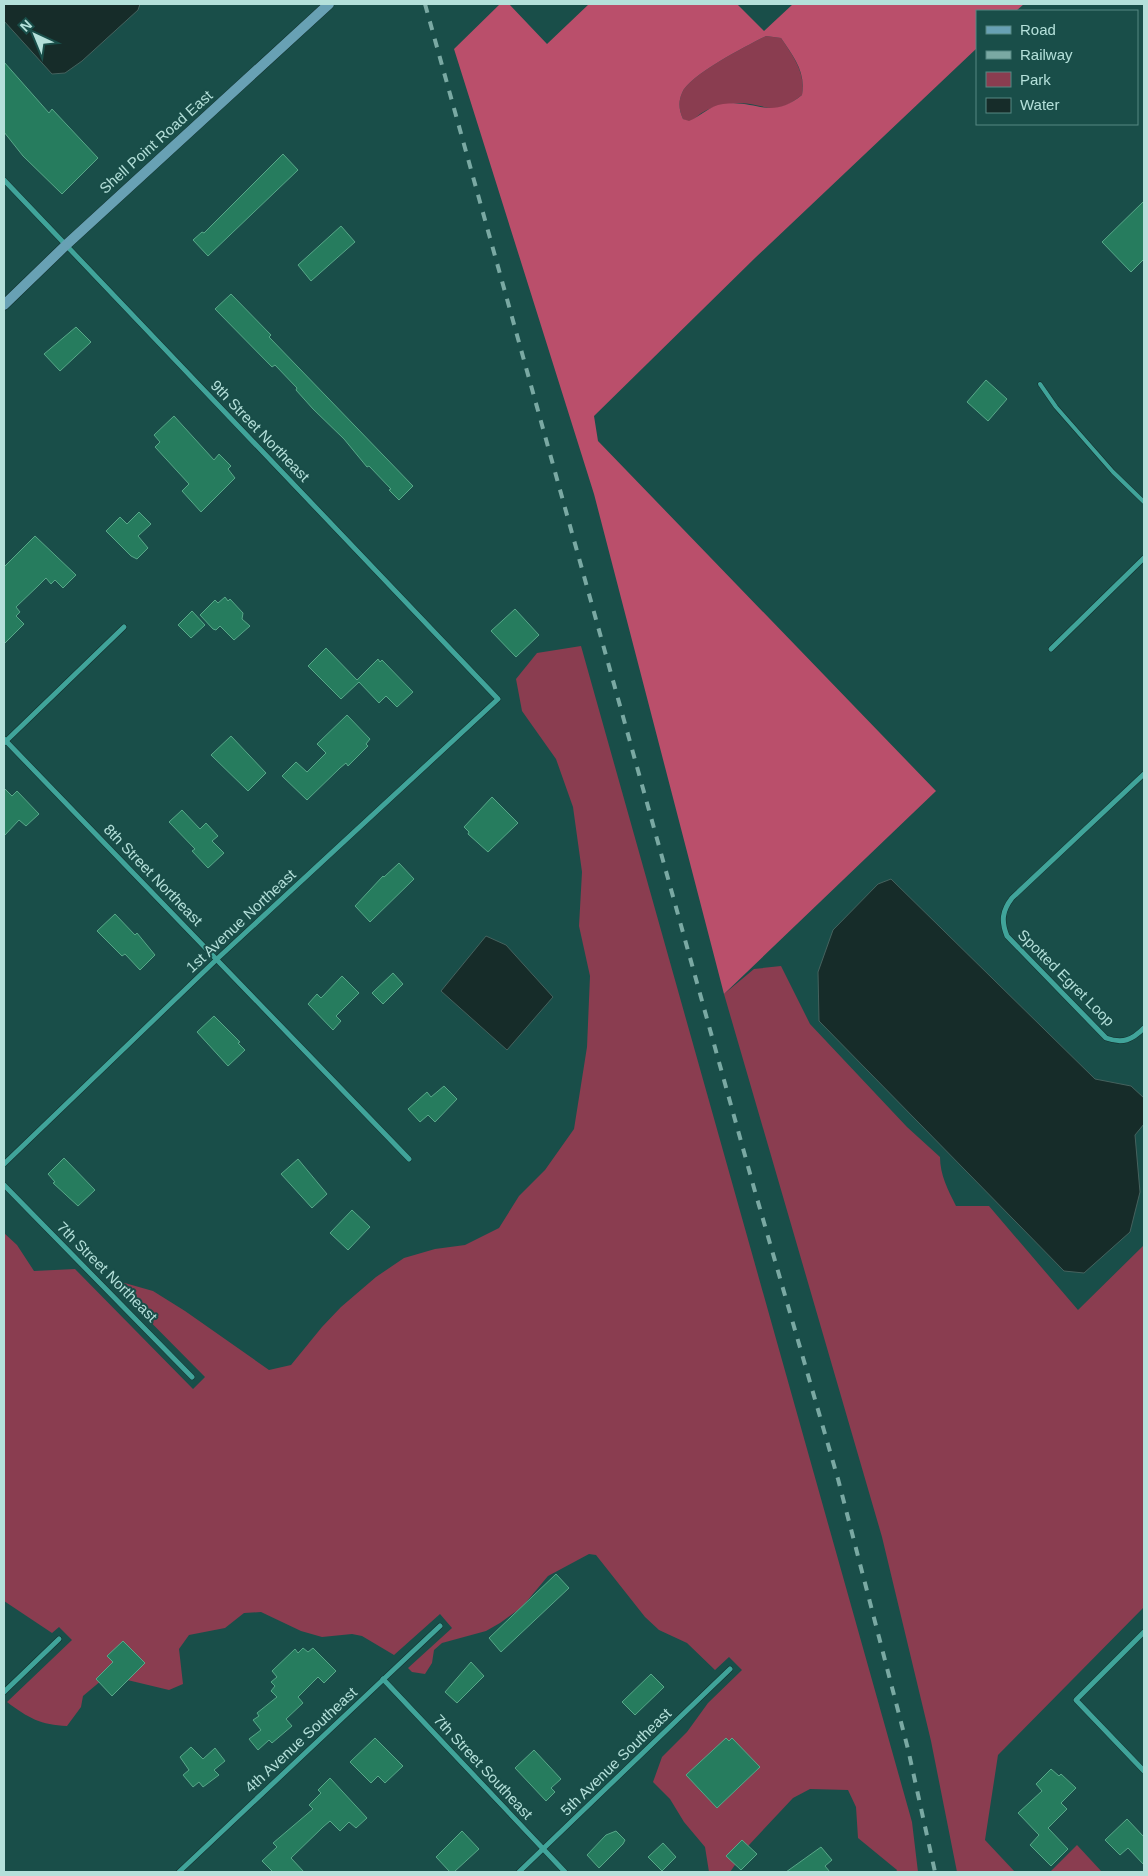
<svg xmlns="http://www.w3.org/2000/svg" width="1148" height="1876" viewBox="0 0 1148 1876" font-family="Arial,sans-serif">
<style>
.green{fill:#8a3d50}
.forest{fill:#ba4f6b;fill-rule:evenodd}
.water{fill:#162c29;stroke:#45625e}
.building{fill:#267c5e;stroke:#58a889}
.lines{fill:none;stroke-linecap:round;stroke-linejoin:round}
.lane-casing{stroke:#12312e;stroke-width:5}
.street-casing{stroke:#12312e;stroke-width:6}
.secondary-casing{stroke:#12312e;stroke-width:11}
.lane{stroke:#40a49a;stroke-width:4}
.street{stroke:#40a49a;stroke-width:5}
.secondary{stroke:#68a1b4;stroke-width:10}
.rail{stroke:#7aa9a3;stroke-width:4;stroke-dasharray:9 9;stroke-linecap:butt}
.labels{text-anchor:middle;stroke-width:4;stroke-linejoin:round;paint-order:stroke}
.street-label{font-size:15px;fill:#b4e0da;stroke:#194e49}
</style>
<rect width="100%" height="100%" fill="#194e49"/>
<g class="green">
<path d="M 766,36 L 781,38 C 793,56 806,73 802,95 C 773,118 769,104 739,103 C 731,103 712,107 705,111 C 699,114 695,119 689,122 L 683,119 C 679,110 678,102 682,93 C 689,75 748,45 766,36 Z"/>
<path d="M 581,646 L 912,1822 L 918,1872 L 896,1872 L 897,1870 L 858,1838 L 856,1807 L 848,1790 L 810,1789 L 793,1798 L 749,1845 L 730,1872 L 709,1872 L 705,1847 L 684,1822 L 670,1799 L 653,1782 L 662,1757 L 687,1732 L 708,1703 L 742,1670 L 729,1657 L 715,1670 L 687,1643 L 659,1630 L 645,1617 L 596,1555 L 589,1554 L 548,1576 L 522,1607 L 500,1623 L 486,1631 L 442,1643 L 434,1650 L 432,1663 L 425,1674 L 412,1672 L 408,1668 L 452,1628 L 440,1614 L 394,1655 L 362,1636 L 352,1634 L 322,1637 L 301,1631 L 261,1612 L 244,1613 L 225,1628 L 189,1635 L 179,1649 L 183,1684 L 169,1690 L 119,1678 L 102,1680 L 83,1696 L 81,1707 L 67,1726 C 41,1725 28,1718 7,1702 L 72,1640 L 59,1627 L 52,1633 L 4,1601 L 4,1233 L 17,1245 L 34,1271 L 75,1269 L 193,1389 L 205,1377 L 107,1278 L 153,1291 L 185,1311 L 269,1370 L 291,1365 L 322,1327 L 341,1307 L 376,1277 L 404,1258 L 435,1249 L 465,1245 L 499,1228 L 519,1196 L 545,1170 L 574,1129 L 587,1047 L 590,976 L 579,926 L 582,872 L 573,807 L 556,759 L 522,711 L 516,679 L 537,653 Z"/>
<path d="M 781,966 L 810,1024 L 907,1127 L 940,1157 C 940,1175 948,1190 956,1206 L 989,1206 L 1078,1310 L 1144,1245 L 1144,1607 L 998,1755 L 985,1840 L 1015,1872 L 957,1872 L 931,1741 L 882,1537 L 724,994 L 754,969 Z"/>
<path d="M 1077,1845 L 1102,1872 L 1050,1872 Z"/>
</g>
<path class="forest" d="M 500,4 L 509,4 L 547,44 L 589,4 L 737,4 L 764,31 L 793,4 L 1024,4 L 1016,11 L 977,11 L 977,48 L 755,258 L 594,416 L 598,441 L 936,791 L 724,994 L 594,494 L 454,49 ZM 766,36 L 781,38 C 794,57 806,72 802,95 C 770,121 757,99 723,104 C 709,106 701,116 689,121 L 683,119 C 679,110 678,102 682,93 C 689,75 748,45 766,36 Z"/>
<g class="water">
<path d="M 4,4 L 140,4 L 138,10 L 82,61 L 65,73 L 52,74 L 4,21 Z"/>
<path d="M 891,879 L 1095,1079 L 1131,1086 L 1144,1098 L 1144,1124 L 1135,1135 L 1140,1192 L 1130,1232 L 1084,1273 L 1064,1271 L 819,1021 L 818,972 L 833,930 L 878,884 Z"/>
<path d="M 486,936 L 506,945 L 553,997 L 507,1050 L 441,991 Z"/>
</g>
<g class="building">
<path d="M 4,62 L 49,113 L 52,109 L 98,158 L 62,194 L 23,156 L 4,132 Z"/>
<path d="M 283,154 L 298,170 L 208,256 L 193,240 L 202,232 L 204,233 Z"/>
<path d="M 1144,201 L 1144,259 L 1131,272 L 1102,242 Z"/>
<path d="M 341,226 L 355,242 L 311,281 L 298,265 Z"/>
<path d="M 231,294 L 271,335 L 269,337 L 413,486 L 399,500 L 389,490 L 391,489 L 369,466 L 367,467 L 344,439 L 313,409 L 296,390 L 297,388 L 275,365 L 272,367 L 215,309 Z"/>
<path d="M 76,327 L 91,342 L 60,371 L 44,354 Z"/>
<path d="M 986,380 L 1007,399 L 988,421 L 967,402 Z"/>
<path d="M 174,416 L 214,460 L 219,454 L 231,466 L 228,469 L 235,478 L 201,512 L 182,491 L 189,484 L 155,447 L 160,442 L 154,435 Z"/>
<path d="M 139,512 L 151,524 L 138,536 L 148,548 L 137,559 L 131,556 L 106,531 L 120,517 L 127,524 Z"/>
<path d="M 35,536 L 76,575 L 63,588 L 55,580 L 51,584 L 46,578 L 39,585 L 16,607 L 20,612 L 16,616 L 24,624 L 4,644 L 4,567 Z"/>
<path d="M 225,597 L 228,601 L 230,599 L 243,613 L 242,619 L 250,626 L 234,640 L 220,626 L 216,630 L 213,629 L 200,615 L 215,600 L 218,603 Z"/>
<path d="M 515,609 L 539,635 L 516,657 L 491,631 Z"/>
<path d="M 192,611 L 205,625 L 191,638 L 178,625 Z"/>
<path d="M 326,648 L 357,680 L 378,659 L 380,662 L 382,660 L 413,692 L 397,707 L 386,696 L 379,703 L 359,682 L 341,699 L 308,666 Z"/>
<path d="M 347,715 L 370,739 L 366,744 L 368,746 L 348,766 L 346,763 L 340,768 L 307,800 L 282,776 L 296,762 L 307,772 L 326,753 L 317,744 Z"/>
<path d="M 231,736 L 266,773 L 248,791 L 211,755 Z"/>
<path d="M 4,788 L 12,796 L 17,791 L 39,814 L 26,826 L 19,820 L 4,836 Z"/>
<path d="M 492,797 L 518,823 L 488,852 L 468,834 L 469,832 L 464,827 Z"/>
<path d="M 182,810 L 200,829 L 206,823 L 218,836 L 212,841 L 224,853 L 208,868 L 192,851 L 195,849 L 169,822 Z"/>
<path d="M 399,863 L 414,879 L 370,922 L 355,906 L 383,876 L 384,877 Z"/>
<path d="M 115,914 L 135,935 L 137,933 L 155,955 L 140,970 L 125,954 L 122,956 L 97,931 Z"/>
<path d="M 393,973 L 403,984 L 383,1004 L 372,993 Z"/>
<path d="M 342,976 L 359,993 L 336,1016 L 341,1021 L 333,1030 L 308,1004 L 317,994 L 321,998 Z"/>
<path d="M 214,1016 L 240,1042 L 238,1043 L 245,1050 L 228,1066 L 197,1032 Z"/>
<path d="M 444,1086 L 457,1099 L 435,1122 L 428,1115 L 420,1122 L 408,1109 L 427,1092 L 431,1097 Z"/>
<path d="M 64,1158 L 95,1190 L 78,1206 L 53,1183 L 55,1182 L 48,1174 Z"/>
<path d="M 298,1159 L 327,1194 L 312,1208 L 281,1174 Z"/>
<path d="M 352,1210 L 370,1227 L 348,1250 L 330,1233 Z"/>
<path d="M 556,1574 L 569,1588 L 501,1652 L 489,1638 Z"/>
<path d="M 123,1641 L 145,1663 L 112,1696 L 96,1679 L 113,1662 L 107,1656 Z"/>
<path d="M 303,1648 L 308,1652 L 313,1648 L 336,1671 L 324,1683 L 318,1677 L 298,1697 L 303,1703 L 286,1719 L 292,1726 L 272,1743 L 269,1740 L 258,1750 L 249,1739 L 261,1730 L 253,1720 L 259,1716 L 257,1713 L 277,1697 L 271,1691 L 275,1686 L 271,1682 L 277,1677 L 272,1671 L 295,1649 L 298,1653 Z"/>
<path d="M 471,1662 L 484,1676 L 457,1703 L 445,1692 Z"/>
<path d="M 651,1674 L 664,1687 L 635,1715 L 622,1702 Z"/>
<path d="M 375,1738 L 403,1766 L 385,1783 L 378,1776 L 371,1783 L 350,1762 Z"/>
<path d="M 726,1738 L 729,1741 L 732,1738 L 760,1767 L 717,1808 L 686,1775 Z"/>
<path d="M 191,1747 L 203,1759 L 215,1748 L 225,1761 L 214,1770 L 219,1775 L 203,1787 L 199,1782 L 193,1787 L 183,1775 L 189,1770 L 180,1757 Z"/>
<path d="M 534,1750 L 561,1779 L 551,1788 L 555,1792 L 546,1801 L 515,1768 Z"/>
<path d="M 1051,1769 L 1059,1776 L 1061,1774 L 1076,1788 L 1061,1803 L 1067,1809 L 1048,1828 L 1068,1849 L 1051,1866 L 1030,1845 L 1039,1835 L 1018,1813 L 1042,1791 L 1036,1784 Z"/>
<path d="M 330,1778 L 367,1818 L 356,1828 L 349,1822 L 340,1831 L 330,1821 L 323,1827 L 291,1858 L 304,1872 L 273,1872 L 262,1861 L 277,1847 L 273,1843 L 313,1809 L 309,1805 L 321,1793 L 318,1790 Z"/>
<path d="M 1127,1819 L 1144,1837 L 1144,1865 L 1128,1848 L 1120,1855 L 1105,1840 Z"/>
<path d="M 462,1831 L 479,1849 L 454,1872 L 450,1872 L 436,1857 Z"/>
<path d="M 616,1831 L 625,1840 L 623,1844 L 599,1868 L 587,1855 L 606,1835 Z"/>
<path d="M 742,1840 L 757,1854 L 741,1870 L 726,1856 Z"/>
<path d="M 663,1843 L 676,1857 L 662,1871 L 648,1857 Z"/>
<path d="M 821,1847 L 832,1860 L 825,1866 L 830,1872 L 786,1872 Z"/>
</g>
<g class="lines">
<g class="lane-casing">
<path id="lane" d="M 1040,384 L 1056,407 L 1113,472 L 1144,502"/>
</g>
<g class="street-casing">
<g id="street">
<path d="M 4,180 L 498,699 L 217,959 L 4,1164"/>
<path d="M 1051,649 L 1144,558"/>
<path d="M 4,739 L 409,1159"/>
<path d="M 4,743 L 124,627"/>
<path d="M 1144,774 L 1012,898 C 1002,911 1001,921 1007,936 L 1106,1038 C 1123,1044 1132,1040 1144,1028"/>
<path d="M 4,1185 L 192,1377"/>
<path d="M 1144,1632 L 1076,1700 L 1144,1771"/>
<path d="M 383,1679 L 565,1872"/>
<path d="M 4,1692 L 59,1639"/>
<path d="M 179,1872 L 440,1626"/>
<path d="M 519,1872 L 730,1669"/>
</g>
</g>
<g class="secondary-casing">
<path id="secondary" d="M 4,305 L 66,245 L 329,4"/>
</g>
<use href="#lane" class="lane"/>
<use href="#street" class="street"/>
<use href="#secondary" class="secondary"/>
<path class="rail" d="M 425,4 L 754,1188 L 838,1479 L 908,1749 L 935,1872"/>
</g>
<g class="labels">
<g class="street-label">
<text transform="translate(156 142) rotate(-42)" y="5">Shell Point Road East</text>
<text transform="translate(260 431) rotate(46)" y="5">9th Street Northeast</text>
<text transform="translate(153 875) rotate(46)" y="5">8th Street Northeast</text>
<text transform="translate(241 921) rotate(-43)" y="5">1st Avenue Northeast</text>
<text transform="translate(1066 978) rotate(45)" y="5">Spotted Egret Loop</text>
<text transform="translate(107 1272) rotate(45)" y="5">7th Street Northeast</text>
<text transform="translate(301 1740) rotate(-43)" y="5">4th Avenue Southeast</text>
<text transform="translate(616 1762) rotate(-44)" y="5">5th Avenue Southeast</text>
<text transform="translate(483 1767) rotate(47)" y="5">7th Street Southeast</text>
</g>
</g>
<rect width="1148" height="1876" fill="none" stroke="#b4e0da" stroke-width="10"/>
<rect x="976" y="10" width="162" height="115" fill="#194e49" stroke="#578883"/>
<rect x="986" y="26" width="25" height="8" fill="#68a1b4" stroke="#578883"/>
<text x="1020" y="35" font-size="15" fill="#b4e0da">Road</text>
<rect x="986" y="51" width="25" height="8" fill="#7aa9a3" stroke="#578883"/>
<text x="1020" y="60" font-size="15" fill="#b4e0da">Railway</text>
<rect x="986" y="72" width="25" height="15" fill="#8a3d50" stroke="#578883"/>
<text x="1020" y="85" font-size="15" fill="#b4e0da">Park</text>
<rect x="986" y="98" width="25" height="15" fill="#162c29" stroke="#578883"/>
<text x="1020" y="110" font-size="15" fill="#b4e0da">Water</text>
<g transform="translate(35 35) rotate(316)" stroke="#194e49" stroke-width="4" paint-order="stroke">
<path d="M0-4L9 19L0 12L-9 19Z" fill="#b4e0da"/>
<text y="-8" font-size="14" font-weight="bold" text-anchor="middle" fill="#b4e0da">N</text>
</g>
</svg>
